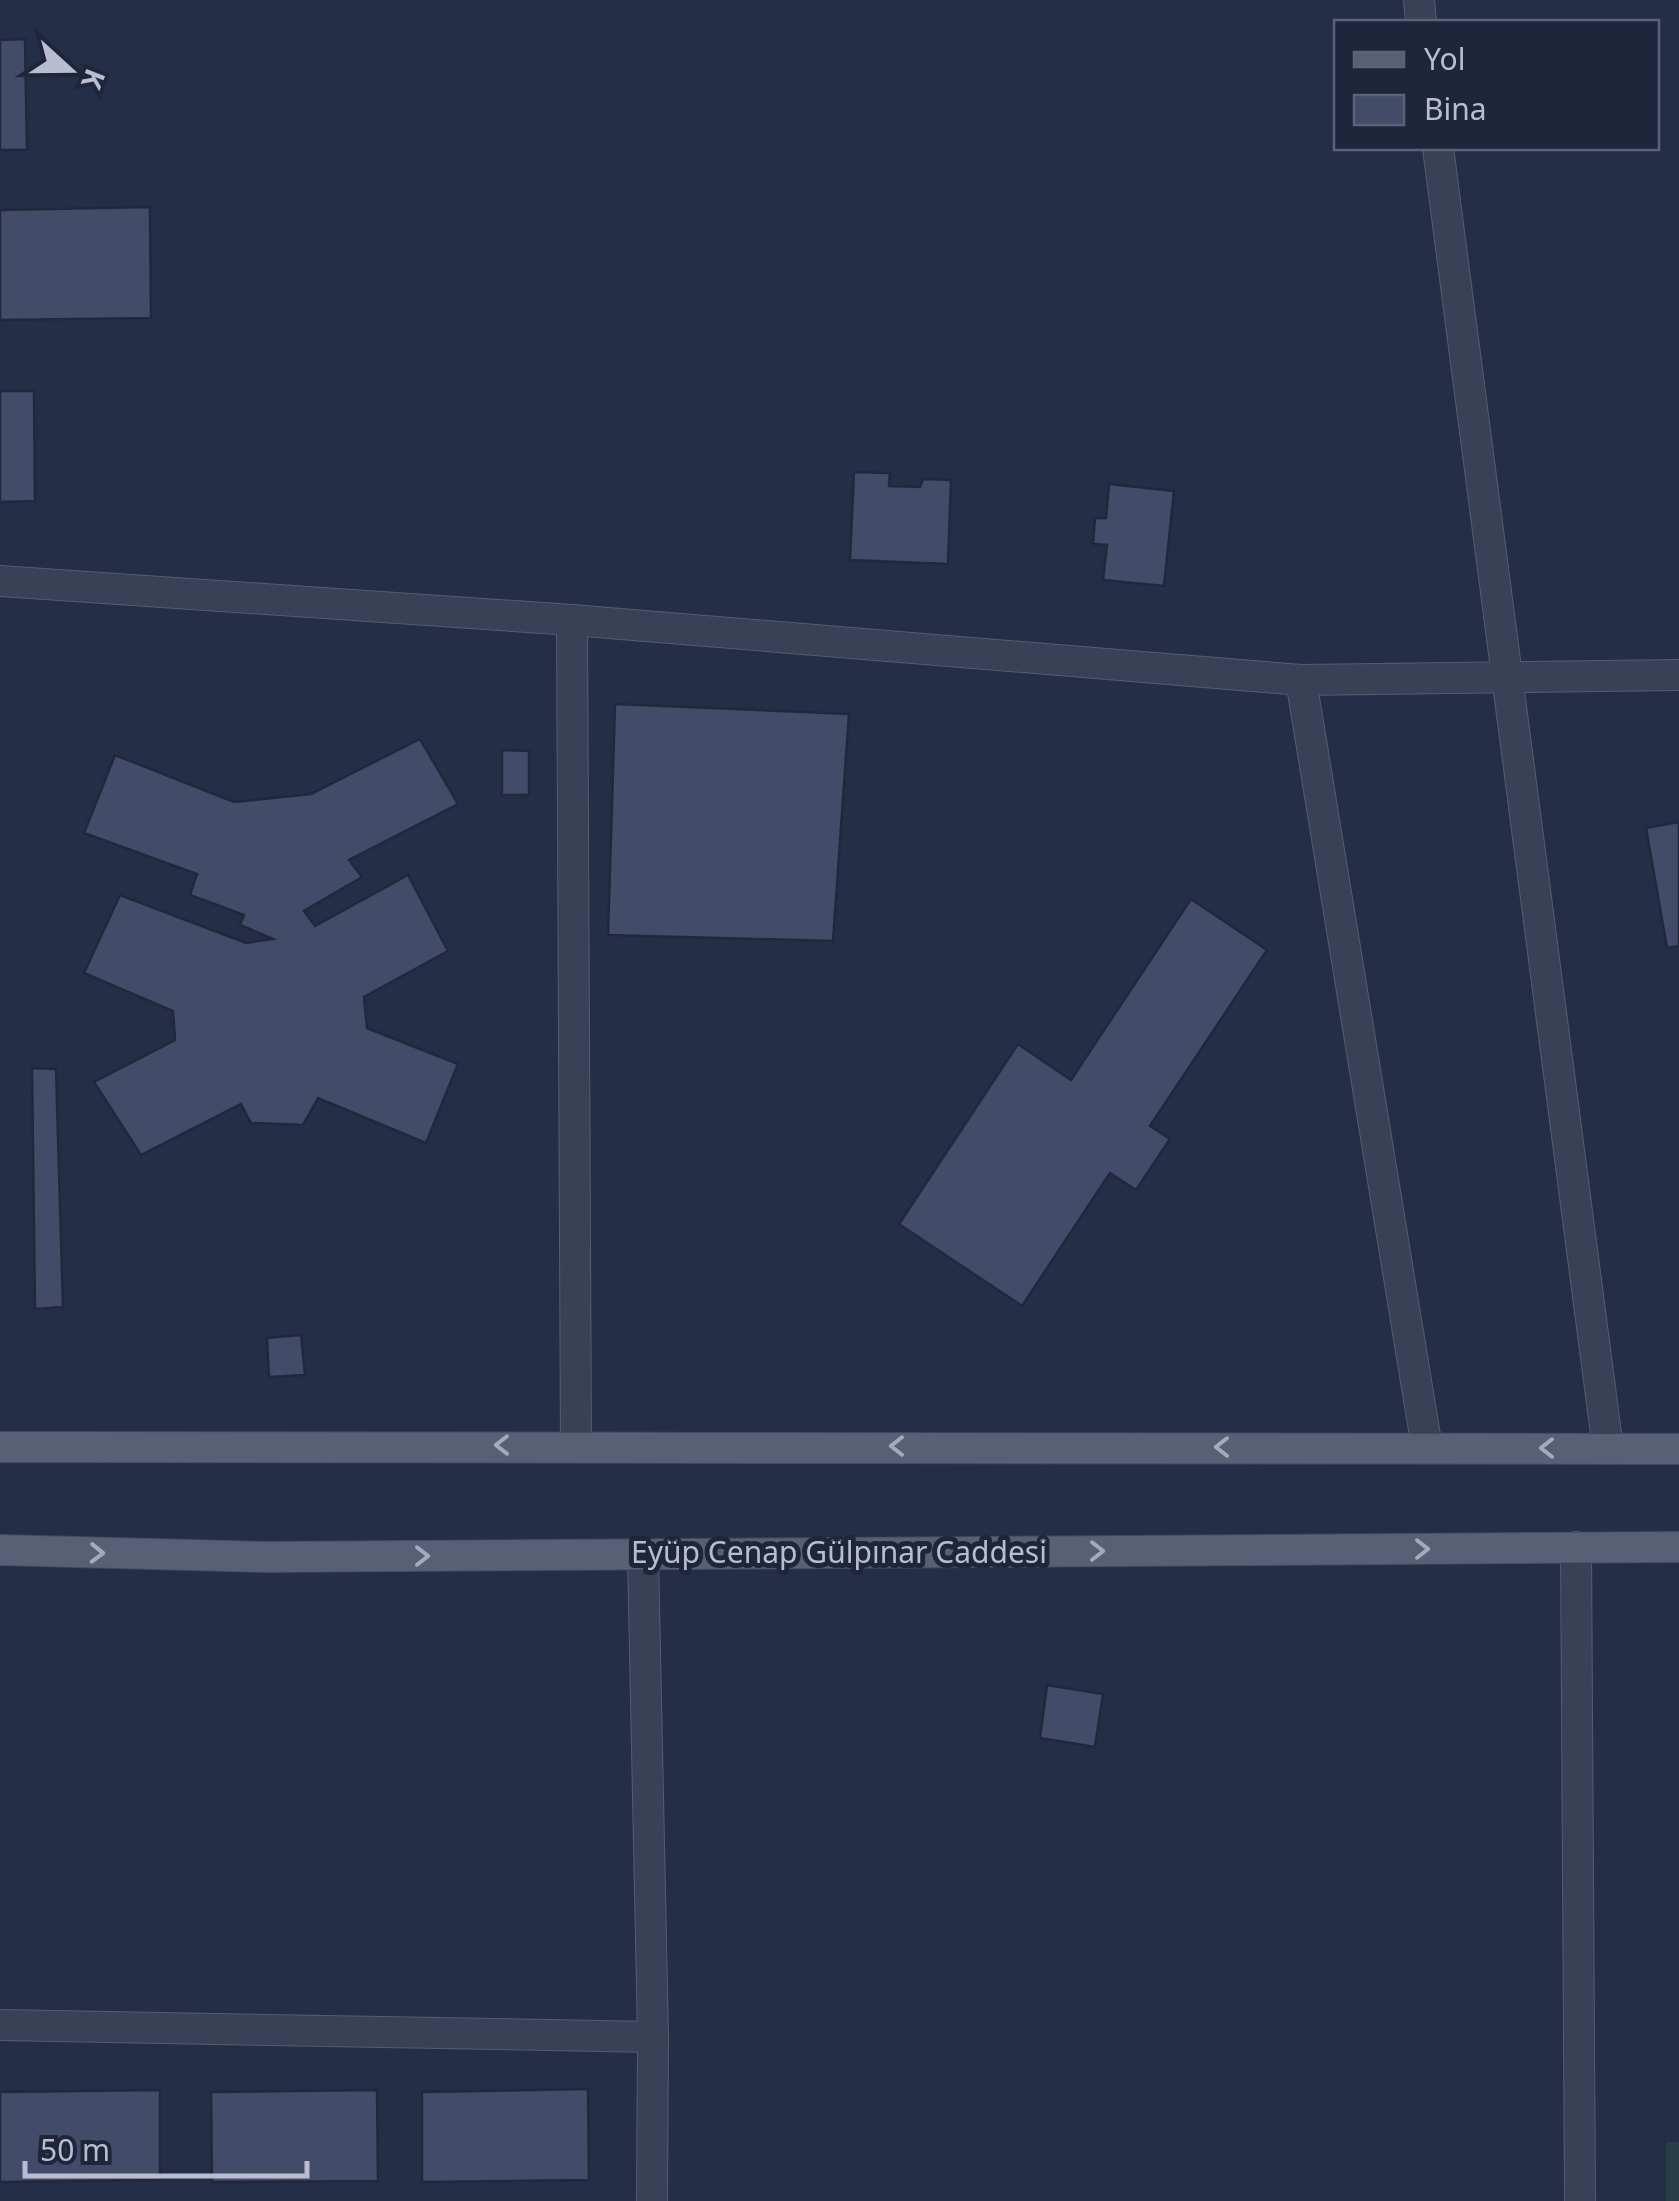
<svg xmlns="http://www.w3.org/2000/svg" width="1679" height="2201" viewBox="0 0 1679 2201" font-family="'Noto Sans',sans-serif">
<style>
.green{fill:#273e48}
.building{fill:#424b67;stroke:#21283e;stroke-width:2.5}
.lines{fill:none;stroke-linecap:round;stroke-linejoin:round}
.minor-casing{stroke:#565c70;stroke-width:32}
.major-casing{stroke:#444a5f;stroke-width:32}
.minor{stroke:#3a4156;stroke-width:30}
.major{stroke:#586076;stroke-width:30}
.oneway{stroke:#a5aabd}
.labels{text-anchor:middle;stroke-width:10;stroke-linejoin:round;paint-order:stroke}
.street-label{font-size:30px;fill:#b8bdcf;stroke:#1f263c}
</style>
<rect width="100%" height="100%" fill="#252e47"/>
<rect class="green" x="1666" y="2142" width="13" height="59"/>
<g class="building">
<path d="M 25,39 L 27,150 L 0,150 L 0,40 Z"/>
<path d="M 150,207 L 151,318 L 0,320 L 0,210 Z"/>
<path d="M 0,391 L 34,391 L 35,501 L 0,502 Z"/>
<path d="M 854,472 L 890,473 L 889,486 L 920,487 L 923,479 L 951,480 L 948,564 L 850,560 Z"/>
<path d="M 1109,484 L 1174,491 L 1164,586 L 1103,580 L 1107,545 L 1093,544 L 1095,518 L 1106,518 Z"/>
<path d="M 615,704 L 849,714 L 833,941 L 608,935 Z"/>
<path d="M 420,739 L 458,804 L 349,860 L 362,877 L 304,911 L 315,926 L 408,875 L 448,951 L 364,997 L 367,1028 L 458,1064 L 426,1143 L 318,1098 L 303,1125 L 251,1123 L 241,1104 L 141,1155 L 94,1082 L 175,1040 L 173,1011 L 84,973 L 120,895 L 246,943 L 273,939 L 240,925 L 244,915 L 190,895 L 197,874 L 84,833 L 115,755 L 234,802 L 311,794 Z"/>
<path d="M 502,750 L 529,751 L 529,795 L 502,795 Z"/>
<path d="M 1679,822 L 1679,946 L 1667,948 L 1646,828 Z"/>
<path d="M 1191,899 L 1267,950 L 1150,1126 L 1170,1139 L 1136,1190 L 1110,1173 L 1022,1306 L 899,1224 L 1018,1044 L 1071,1080 Z"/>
<path d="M 32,1068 L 56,1069 L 63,1307 L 35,1309 Z"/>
<path d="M 301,1335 L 305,1375 L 269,1377 L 267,1338 Z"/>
<path d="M 1047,1685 L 1103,1694 L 1095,1747 L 1040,1738 Z"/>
<path d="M 588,2089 L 589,2180 L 422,2182 L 422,2092 Z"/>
<path d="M 160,2090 L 160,2180 L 0,2182 L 0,2092 Z"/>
<path d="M 377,2090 L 378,2181 L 212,2182 L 211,2092 Z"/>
</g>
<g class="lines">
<g class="minor-casing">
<g id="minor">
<path d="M 1419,0 L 1421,22"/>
<path d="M 1438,148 L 1608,1449"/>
<path d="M 0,581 L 572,620 L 1301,680 L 1679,675"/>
<path d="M 572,620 L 576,1445"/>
<path d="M 1301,680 L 1427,1448"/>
<path d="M 1576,1547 L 1580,2201"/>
<path d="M 643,1555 L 653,2037 L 652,2201"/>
<path d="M 0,2025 L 653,2037"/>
</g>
</g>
<g class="major-casing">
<g id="major">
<path d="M 0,1447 L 1679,1449"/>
<path d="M 0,1550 L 266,1557 L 1679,1547"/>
</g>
</g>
<use href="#minor" class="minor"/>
<use href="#major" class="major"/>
</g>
<defs><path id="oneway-chevron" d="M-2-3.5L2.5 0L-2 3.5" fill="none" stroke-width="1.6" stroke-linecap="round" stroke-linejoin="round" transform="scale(2.5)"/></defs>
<g class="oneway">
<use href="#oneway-chevron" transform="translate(502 1445) rotate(-180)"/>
<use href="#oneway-chevron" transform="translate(897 1446) rotate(-180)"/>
<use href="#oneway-chevron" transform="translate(1222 1447) rotate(-180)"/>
<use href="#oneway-chevron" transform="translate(1547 1448) rotate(-180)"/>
<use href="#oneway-chevron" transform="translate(1422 1549)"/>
<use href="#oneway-chevron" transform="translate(1097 1551)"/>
<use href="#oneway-chevron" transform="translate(97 1553) rotate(1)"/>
<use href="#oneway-chevron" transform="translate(422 1556)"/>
</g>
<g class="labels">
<g class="street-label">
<text x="839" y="1563">Eyüp Cenap Gülpınar Caddesi</text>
</g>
</g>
<rect x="1334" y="20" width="325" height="130" fill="#1f263c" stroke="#5c6277" stroke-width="2.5"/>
<rect x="1354" y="52" width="50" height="15" fill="#586076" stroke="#5c6277" stroke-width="2.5"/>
<text x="1424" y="70" font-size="30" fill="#b8bdcf">Yol</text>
<rect x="1354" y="95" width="50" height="30" fill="#424b67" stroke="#5c6277" stroke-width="2.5"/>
<text x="1424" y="120" font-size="30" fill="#b8bdcf">Bina</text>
<g transform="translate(70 70) rotate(111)" stroke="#1f263c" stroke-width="8" paint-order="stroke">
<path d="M0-8L18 38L0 25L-18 38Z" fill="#b8bdcf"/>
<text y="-15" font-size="28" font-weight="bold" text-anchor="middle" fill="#b8bdcf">K</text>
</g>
<path d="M25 2161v15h282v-15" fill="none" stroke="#b8bdcf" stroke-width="5"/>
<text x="40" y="2161" font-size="30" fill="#b8bdcf" stroke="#1f263c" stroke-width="8" paint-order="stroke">50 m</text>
</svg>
